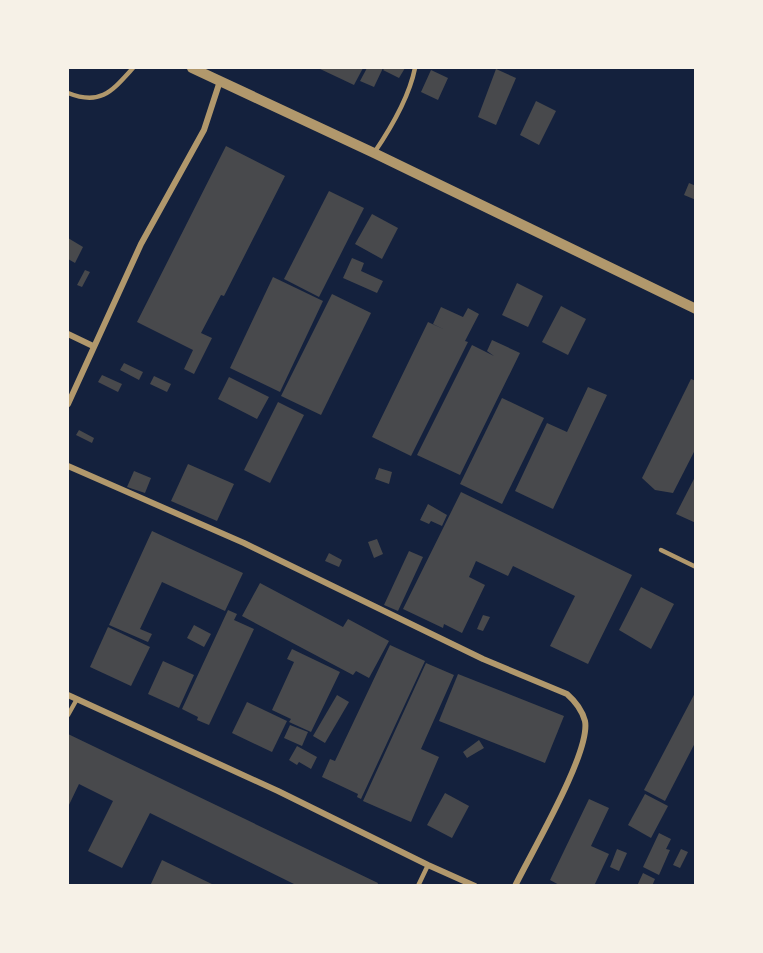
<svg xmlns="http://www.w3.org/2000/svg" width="763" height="953" viewBox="0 0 763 953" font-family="Montserrat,sans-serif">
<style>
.building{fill:#48494c}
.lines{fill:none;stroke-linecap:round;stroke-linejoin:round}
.service{stroke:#b1986c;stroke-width:4.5}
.minor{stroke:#b1986c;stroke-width:6}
.tertiary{stroke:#b1986c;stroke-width:10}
</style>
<rect width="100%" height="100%" fill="#14213d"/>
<g class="building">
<path d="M 318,68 L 363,68 L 354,85 Z"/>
<path d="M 367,68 L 383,68 L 374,87 L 360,81 Z"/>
<path d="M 385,68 L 405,68 L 399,78 L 383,70 Z"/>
<path d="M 496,69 L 516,78 L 496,125 L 478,117 Z"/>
<path d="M 431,70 L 448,78 L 438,100 L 421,92 Z"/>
<path d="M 536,101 L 556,111 L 539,145 L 520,135 Z"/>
<path d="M 226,146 L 285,176 L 224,296 L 221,295 L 201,333 L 212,338 L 194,374 L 184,369 L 193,350 L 137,322 Z"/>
<path d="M 689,183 L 696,186 L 696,200 L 684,195 Z"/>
<path d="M 329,191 L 364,208 L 319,297 L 284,279 Z"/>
<path d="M 372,214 L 398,228 L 382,259 L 355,244 Z"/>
<path d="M 68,238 L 83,247 L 75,263 L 68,259 Z"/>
<path d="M 352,258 L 364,263 L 361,271 L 383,281 L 377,293 L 343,278 Z"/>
<path d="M 85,270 L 90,272 L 82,287 L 77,285 Z"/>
<path d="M 273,277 L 323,301 L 280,392 L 230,368 Z"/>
<path d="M 517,283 L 543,296 L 528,327 L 502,315 Z"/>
<path d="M 332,294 L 371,313 L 321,415 L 281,396 Z"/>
<path d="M 561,306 L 586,319 L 568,355 L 542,342 Z"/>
<path d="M 441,307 L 463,317 L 468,308 L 479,314 L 465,341 L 468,342 L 411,456 L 372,437 L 428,322 L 443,329 L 433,324 Z"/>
<path d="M 492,340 L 520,353 L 460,475 L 417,455 L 472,345 L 494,356 L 487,351 Z"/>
<path d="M 124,363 L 143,372 L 139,380 L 120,370 Z"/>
<path d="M 102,375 L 122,384 L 118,392 L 98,382 Z"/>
<path d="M 154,376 L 171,384 L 167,392 L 150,384 Z"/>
<path d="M 229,377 L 269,397 L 257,419 L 218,399 Z"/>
<path d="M 691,379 L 696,381 L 696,448 L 673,493 L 655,490 L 642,478 Z"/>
<path d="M 588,387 L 607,395 L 553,509 L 515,491 L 547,423 L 567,432 Z"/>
<path d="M 502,398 L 544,418 L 502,504 L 460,484 Z"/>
<path d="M 278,402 L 304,415 L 270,483 L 244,470 Z"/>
<path d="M 79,430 L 94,438 L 92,443 L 76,435 Z"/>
<path d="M 188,464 L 234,484 L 217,521 L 171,501 Z"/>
<path d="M 379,468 L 392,472 L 389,484 L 375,479 Z"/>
<path d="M 134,471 L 151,478 L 145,493 L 127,487 Z"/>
<path d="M 696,475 L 696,523 L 676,514 Z"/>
<path d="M 461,492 L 632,575 L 588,664 L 550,646 L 575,596 L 513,566 L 508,576 L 476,561 L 469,577 L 485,585 L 462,633 L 444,624 L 443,628 L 403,609 Z"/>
<path d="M 428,504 L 447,515 L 442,526 L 431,521 L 429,524 L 420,520 Z"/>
<path d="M 152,531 L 243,573 L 225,611 L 162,582 L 140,629 L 152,634 L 148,642 L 109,625 Z"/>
<path d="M 377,539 L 383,554 L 374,558 L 368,542 Z"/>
<path d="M 409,551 L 423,557 L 398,611 L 384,605 Z"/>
<path d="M 329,553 L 342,560 L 339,567 L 325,561 Z"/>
<path d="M 260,583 L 343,627 L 348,619 L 389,641 L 369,678 L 356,671 L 353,675 L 242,616 Z"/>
<path d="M 641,587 L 674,604 L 651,649 L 619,630 Z"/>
<path d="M 228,610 L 237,614 L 234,620 L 254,629 L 209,725 L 197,720 L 198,717 L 182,709 Z"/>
<path d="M 483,615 L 490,617 L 483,631 L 477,629 Z"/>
<path d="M 194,625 L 211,634 L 204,647 L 187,638 Z"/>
<path d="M 108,627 L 150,647 L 131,686 L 90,667 Z"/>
<path d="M 390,645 L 425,661 L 361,799 L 357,797 L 358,794 L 322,777 L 330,759 L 335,761 Z"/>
<path d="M 292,649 L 340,672 L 311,732 L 289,722 L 291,719 L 272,710 L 294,662 L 287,659 Z"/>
<path d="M 163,661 L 194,675 L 179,708 L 148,694 Z"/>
<path d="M 426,663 L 454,675 L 421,749 L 439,757 L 411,822 L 363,801 Z"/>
<path d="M 458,674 L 564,716 L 545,763 L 439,721 Z"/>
<path d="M 696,691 L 696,741 L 665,801 L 644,790 Z"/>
<path d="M 337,695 L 349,702 L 325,743 L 313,736 Z"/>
<path d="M 247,702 L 287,721 L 272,752 L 232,733 Z"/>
<path d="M 290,725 L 308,732 L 302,746 L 284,738 Z"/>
<path d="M 68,734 L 378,883 L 377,886 L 298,886 L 150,813 L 122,868 L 88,851 L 113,801 L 79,784 L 68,807 Z"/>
<path d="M 479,740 L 484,748 L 467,758 L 463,752 Z"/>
<path d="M 297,746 L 317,757 L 311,769 L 299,762 L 297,765 L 289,760 Z"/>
<path d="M 445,793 L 469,806 L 452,838 L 427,825 Z"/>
<path d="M 645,794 L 668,806 L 651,838 L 628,825 Z"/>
<path d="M 589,799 L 609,808 L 591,846 L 609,854 L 594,886 L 561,886 L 550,880 Z"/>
<path d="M 659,833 L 671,839 L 666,849 L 670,850 L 659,875 L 643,867 Z"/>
<path d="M 617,849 L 627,853 L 619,871 L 610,867 Z"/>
<path d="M 681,849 L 688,852 L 680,868 L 673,865 Z"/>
<path d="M 162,860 L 216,886 L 150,886 Z"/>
<path d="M 643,873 L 655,879 L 652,886 L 637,886 Z"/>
</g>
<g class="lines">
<g class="service">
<path d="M 68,93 C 101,106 112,91 133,68"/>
<path d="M 374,153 C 391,128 409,98 415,68"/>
<path d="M 661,550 L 696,567"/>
<path d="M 68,715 L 77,699"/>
<path d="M 418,886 L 428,865"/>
</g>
<g class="minor">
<path d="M 68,334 L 93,346"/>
<path d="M 68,404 L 141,244 L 204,130 L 220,81"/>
<path d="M 68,466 L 244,543 L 483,659 L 567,694 C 575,701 582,710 585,721 C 591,752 531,853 515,886"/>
<path d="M 68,695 L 278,791 L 428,865 L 475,886"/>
</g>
<path class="tertiary" d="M 192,68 L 374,153 L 696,309"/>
</g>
<rect width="763" height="953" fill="none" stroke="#f6f1e7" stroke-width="138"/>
</svg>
